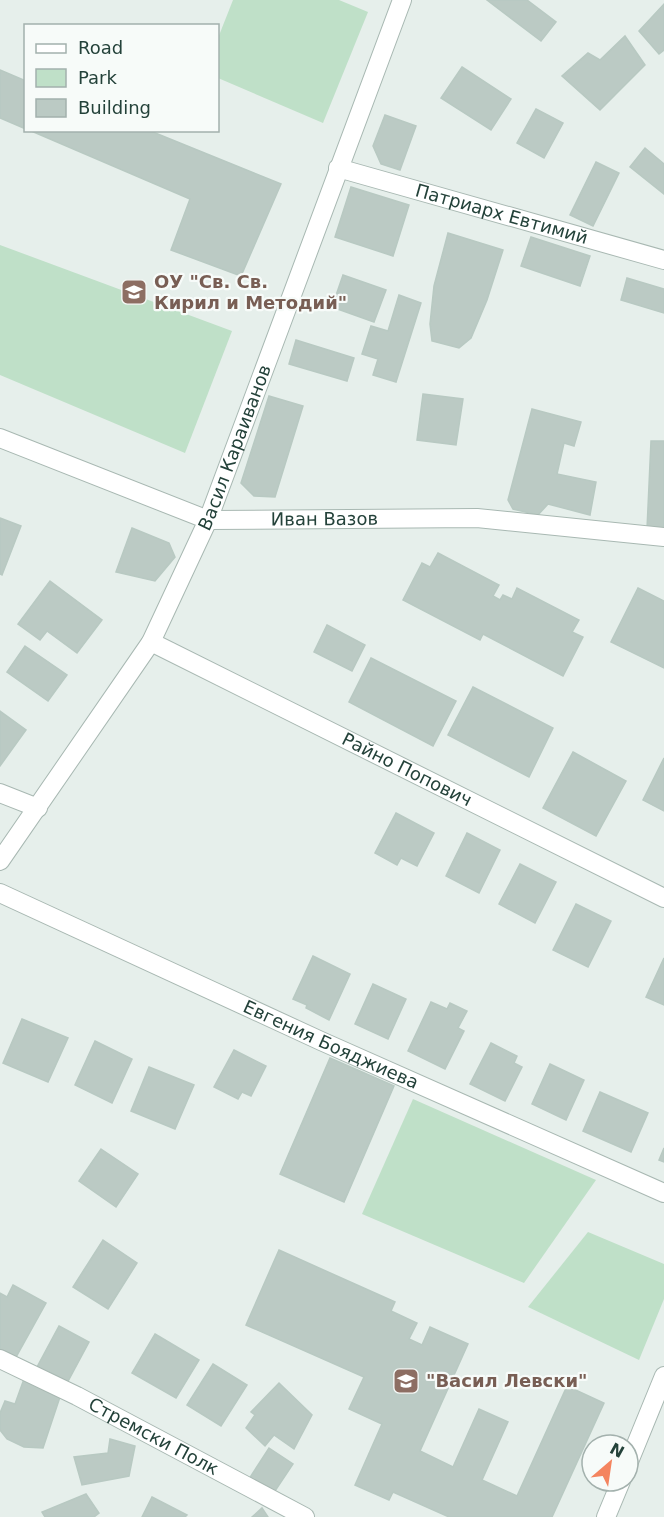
<svg xmlns="http://www.w3.org/2000/svg" width="664" height="1517" viewBox="0 0 664 1517" font-family="'DejaVu Sans',sans-serif">
<style>
.green{fill:#bfe0c8}
.building{fill:#bbcac4;stroke:#b8c9c2;stroke-width:1.5}
.lines{fill:none;stroke-linecap:round;stroke-linejoin:round}
.minor-casing{stroke:#a8b8b2;stroke-width:20}
.minor{stroke:#fff;stroke-width:18}
.labels{text-anchor:middle;stroke-width:4.5;stroke-linejoin:round;paint-order:stroke}
.street-label{font-size:18px;fill:#24423a;stroke:#f7fbf9}
.education-label{font-size:18px;font-weight:bold;fill:#785e54;stroke:#f7fbf9;text-anchor:start}
</style>
<rect width="100%" height="100%" fill="#e6efeb"/>
<g class="green">
<path d="M 233,0 L 339,0 L 368,12 L 323,123 L 218,78 L 218,38 Z"/>
<path d="M 0,245 L 232,331 L 185,453 L 0,375 Z"/>
<path d="M 413,1099 L 596,1180 L 524,1283 L 362,1214 Z"/>
<path d="M 588,1232 L 664,1264 L 664,1299 L 639,1360 L 528,1307 Z"/>
</g>
<g class="building">
<path d="M 487,0 L 527,0 L 556,22 L 541,41 Z"/>
<path d="M 664,4 L 664,50 L 659,54 L 639,31 Z"/>
<path d="M 625,36 L 645,65 L 600,110 L 562,76 L 588,53 L 600,60 Z"/>
<path d="M 462,67 L 511,99 L 491,130 L 441,98 Z"/>
<path d="M 0,70 L 26,81 L 26,129 L 0,118 Z"/>
<path d="M 536,109 L 563,123 L 544,158 L 517,143 Z"/>
<path d="M 385,115 L 416,126 L 400,170 L 381,164 L 373,146 Z"/>
<path d="M 29,130 L 148,130 L 281,184 L 241,276 L 171,250 L 190,199 Z"/>
<path d="M 645,148 L 664,164 L 664,194 L 630,167 Z"/>
<path d="M 596,162 L 619,173 L 593,226 L 570,215 Z"/>
<path d="M 351,187 L 409,205 L 393,256 L 335,237 Z"/>
<path d="M 448,233 L 503,250 L 487,300 L 471,338 L 459,348 L 432,341 L 430,324 L 434,286 Z"/>
<path d="M 531,237 L 590,256 L 580,286 L 521,266 Z"/>
<path d="M 343,275 L 386,290 L 374,322 L 332,307 Z"/>
<path d="M 627,278 L 664,289 L 664,313 L 621,300 Z"/>
<path d="M 399,295 L 421,303 L 396,382 L 373,375 L 378,359 L 362,354 L 371,326 L 388,331 Z"/>
<path d="M 296,340 L 354,358 L 347,381 L 289,364 Z"/>
<path d="M 423,394 L 463,399 L 456,445 L 417,440 Z"/>
<path d="M 269,396 L 303,406 L 275,497 L 254,496 L 241,483 Z"/>
<path d="M 532,409 L 581,422 L 574,446 L 564,443 L 557,474 L 596,482 L 590,515 L 548,504 L 538,515 L 513,509 L 508,500 Z"/>
<path d="M 651,441 L 664,441 L 664,530 L 647,529 Z"/>
<path d="M 0,518 L 21,526 L 2,575 L 0,574 Z"/>
<path d="M 132,528 L 169,543 L 175,557 L 155,581 L 116,572 Z"/>
<path d="M 438,553 L 499,585 L 493,596 L 500,600 L 503,595 L 512,599 L 517,588 L 579,620 L 572,632 L 583,637 L 563,676 L 483,634 L 480,640 L 403,600 L 422,563 L 430,567 Z"/>
<path d="M 50,581 L 102,620 L 77,653 L 47,631 L 40,640 L 18,624 Z"/>
<path d="M 638,588 L 664,601 L 664,668 L 611,642 Z"/>
<path d="M 327,625 L 365,645 L 352,671 L 314,652 Z"/>
<path d="M 25,646 L 67,675 L 48,701 L 7,672 Z"/>
<path d="M 371,658 L 456,701 L 433,746 L 349,702 Z"/>
<path d="M 473,687 L 553,728 L 529,777 L 448,735 Z"/>
<path d="M 0,711 L 26,730 L 0,766 Z"/>
<path d="M 573,752 L 626,781 L 596,836 L 543,808 Z"/>
<path d="M 664,758 L 664,811 L 643,800 Z"/>
<path d="M 396,813 L 434,833 L 417,866 L 401,858 L 397,865 L 375,853 Z"/>
<path d="M 467,833 L 500,850 L 479,893 L 446,876 Z"/>
<path d="M 520,864 L 556,882 L 535,923 L 499,904 Z"/>
<path d="M 576,904 L 611,921 L 588,967 L 553,950 Z"/>
<path d="M 313,956 L 350,974 L 329,1020 L 306,1008 L 307,1005 L 293,999 Z"/>
<path d="M 664,958 L 664,1005 L 646,997 Z"/>
<path d="M 373,984 L 406,999 L 388,1039 L 355,1024 Z"/>
<path d="M 431,1002 L 447,1009 L 450,1003 L 467,1011 L 458,1028 L 464,1031 L 445,1069 L 408,1051 Z"/>
<path d="M 22,1019 L 68,1038 L 48,1082 L 3,1063 Z"/>
<path d="M 95,1041 L 132,1059 L 112,1103 L 75,1085 Z"/>
<path d="M 491,1043 L 517,1056 L 514,1063 L 522,1067 L 505,1101 L 470,1084 Z"/>
<path d="M 234,1050 L 266,1066 L 251,1096 L 242,1092 L 238,1099 L 214,1087 Z"/>
<path d="M 330,1058 L 394,1086 L 344,1202 L 280,1174 Z"/>
<path d="M 550,1064 L 584,1080 L 566,1120 L 532,1104 Z"/>
<path d="M 149,1067 L 194,1085 L 175,1129 L 131,1111 Z"/>
<path d="M 600,1092 L 648,1113 L 631,1152 L 583,1131 Z"/>
<path d="M 664,1148 L 664,1162 L 659,1160 Z"/>
<path d="M 101,1149 L 138,1174 L 116,1207 L 79,1181 Z"/>
<path d="M 103,1240 L 137,1263 L 108,1309 L 73,1287 Z"/>
<path d="M 279,1250 L 395,1302 L 391,1311 L 417,1323 L 409,1339 L 422,1345 L 430,1327 L 468,1344 L 420,1451 L 453,1467 L 479,1409 L 508,1422 L 482,1480 L 517,1496 L 567,1386 L 604,1403 L 552,1517 L 449,1517 L 393,1492 L 389,1500 L 355,1485 L 382,1424 L 349,1409 L 364,1377 L 246,1325 Z"/>
<path d="M 13,1285 L 46,1303 L 15,1359 L 0,1351 L 0,1293 L 7,1297 Z"/>
<path d="M 59,1326 L 89,1342 L 66,1385 L 36,1369 Z"/>
<path d="M 155,1334 L 199,1360 L 176,1398 L 132,1373 Z"/>
<path d="M 213,1364 L 247,1385 L 221,1426 L 187,1405 Z"/>
<path d="M 24,1379 L 61,1394 L 43,1448 L 24,1447 L 7,1439 L 0,1430 L 0,1413 L 5,1401 L 15,1404 Z"/>
<path d="M 279,1383 L 312,1415 L 294,1449 L 274,1435 L 265,1446 L 246,1428 L 255,1415 L 251,1412 Z"/>
<path d="M 110,1439 L 135,1446 L 129,1476 L 82,1485 L 74,1457 L 108,1453 Z"/>
<path d="M 269,1448 L 293,1464 L 273,1494 L 249,1479 Z"/>
<path d="M 86,1494 L 99,1513 L 94,1517 L 45,1517 L 42,1512 Z"/>
<path d="M 152,1497 L 187,1515 L 185,1517 L 142,1517 Z"/>
<path d="M 262,1508 L 268,1517 L 252,1517 Z"/>
</g>
<g class="lines">
<g class="minor-casing">
<g id="minor">
<path id="s1" d="M 338,168 L 664,260"/>
<path id="s2" d="M 0,438 L 208,520 L 477,518 L 664,537"/>
<path id="s3" d="M 151,642 L 664,898"/>
<path d="M 0,793 L 38,808"/>
<path id="s4" d="M 0,861 L 151,642 L 208,520 L 402,0"/>
<path id="s5" d="M 0,893 L 321,1041 L 664,1193"/>
<path id="s6" d="M 0,1359 L 77,1396 L 305,1517"/>
<path d="M 628,1464 L 664,1376"/>
<path d="M 606,1517 L 621,1481"/>
</g>
</g>
<use href="#minor" class="minor"/>
</g>
<defs>
<g id="school-square" transform="scale(1.35)"><rect x="-9" y="-9" width="18" height="18" rx="4" fill="#8d6e63" stroke="#f7fbf9"/><path d="M0-5L7-2L0 1L-7-2ZM-4 1L0 2.5L4 1V4Q0 6-4 4Z" fill="#fff"/></g>
</defs>
<g fill-rule="evenodd">
<use href="#school-square" x="134" y="292"/>
<use href="#school-square" x="406" y="1381"/>
</g>
<g class="labels">
<g class="street-label">
<text dy="6" stroke="none"><textPath href="#s1" startOffset="170">Патриарх Евтимий</textPath></text>
<text dy="6" stroke="none"><textPath href="#s4" startOffset="478">Васил Караиванов</textPath></text>
<text dy="6" stroke="none"><textPath href="#s2" startOffset="340">Иван Вазов</textPath></text>
<text dy="6" stroke="none"><textPath href="#s3" startOffset="286">Райно Попович</textPath></text>
<text dy="6" stroke="none"><textPath href="#s5" startOffset="364">Евгения Бояджиева</textPath></text>
<text dy="6" stroke="none"><textPath href="#s6" startOffset="172">Стремски Полк</textPath></text>
</g>
<g class="education-label">
<text x="154" y="288">ОУ "Св. Св.<tspan x="154" dy="21">Кирил и Методий"</tspan></text>
<text x="426" y="1387">"Васил Левски"</text>
</g>
</g>
<rect x="24" y="24" width="195" height="108" fill="#f7fbf9" stroke="#a3b1ad" stroke-width="1.5"/>
<rect x="36" y="44" width="30" height="9" fill="#ffffff" stroke="#a3b1ad" stroke-width="1.5"/>
<text x="78" y="54" font-size="18" fill="#24423a">Road</text>
<rect x="36" y="69" width="30" height="18" fill="#bfe0c8" stroke="#a3b1ad" stroke-width="1.5"/>
<text x="78" y="84" font-size="18" fill="#24423a">Park</text>
<rect x="36" y="99" width="30" height="18" fill="#bbcac4" stroke="#a3b1ad" stroke-width="1.5"/>
<text x="78" y="114" font-size="18" fill="#24423a">Building</text>
<g transform="translate(610 1463) rotate(29)"><circle r="28" fill="#f7fbf9" stroke="#a3b1ad" stroke-width="1.5"/>
<path d="M0-4.5L10 22L0 15L-10 22Z" fill="#f4845f"/>
<text y="-9" font-size="16" font-weight="bold" text-anchor="middle" fill="#24423a">N</text>
</g>
</svg>
